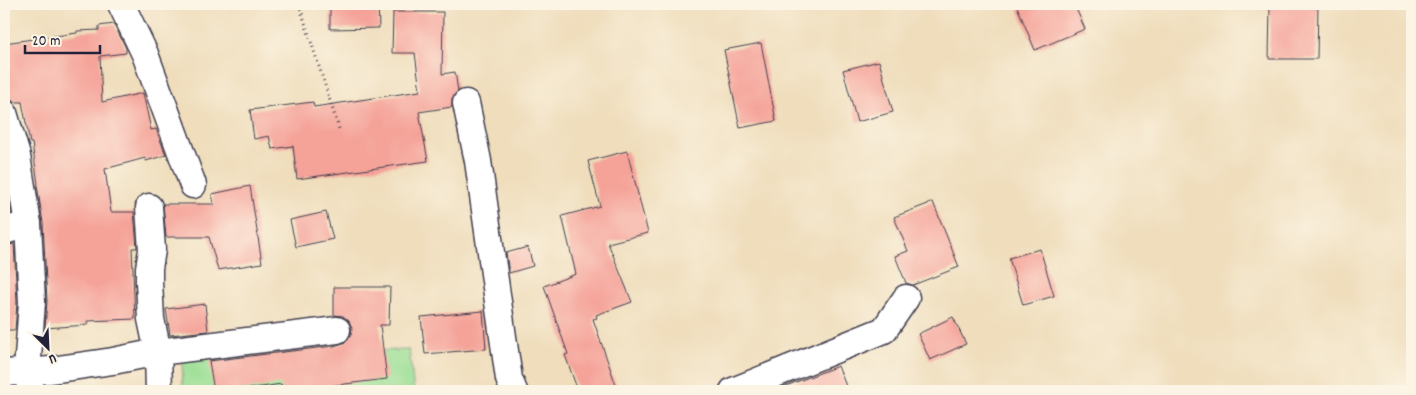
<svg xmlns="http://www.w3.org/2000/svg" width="1416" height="395" viewBox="0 0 1416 395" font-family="Dekko,sans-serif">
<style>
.green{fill:#9cdf96;stroke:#5f8068}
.building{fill:#f5a399}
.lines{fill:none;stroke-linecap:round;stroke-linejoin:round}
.street-casing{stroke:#413e4e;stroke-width:29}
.path{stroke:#413e4e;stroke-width:3;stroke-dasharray:1 4;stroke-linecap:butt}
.street{stroke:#fff;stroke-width:26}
</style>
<rect width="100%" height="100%" fill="#fcf5e5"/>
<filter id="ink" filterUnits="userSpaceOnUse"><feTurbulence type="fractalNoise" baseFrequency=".02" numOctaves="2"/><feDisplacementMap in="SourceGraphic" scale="10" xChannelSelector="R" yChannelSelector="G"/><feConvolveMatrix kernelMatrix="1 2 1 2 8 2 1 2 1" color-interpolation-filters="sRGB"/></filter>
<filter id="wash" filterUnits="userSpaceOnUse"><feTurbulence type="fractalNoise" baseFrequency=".0096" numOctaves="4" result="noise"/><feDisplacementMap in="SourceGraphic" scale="20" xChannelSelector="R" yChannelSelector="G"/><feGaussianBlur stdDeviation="1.12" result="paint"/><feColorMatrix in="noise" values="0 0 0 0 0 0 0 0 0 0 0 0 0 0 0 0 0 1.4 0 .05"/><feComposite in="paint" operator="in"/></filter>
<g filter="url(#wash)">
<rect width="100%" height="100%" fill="#efddbb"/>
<path class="green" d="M 291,332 L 295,352 L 409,350 L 414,391 L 183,391 L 182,354 Z"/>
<g id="blocks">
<g class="building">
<path d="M 330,4 L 378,4 L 379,28 L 330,29 Z"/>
<path d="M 1016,4 L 1074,4 L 1085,29 L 1035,50 Z"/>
<path d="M 1270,4 L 1318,4 L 1317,59 L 1269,59 Z"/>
<path d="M 393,12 L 443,12 L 442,74 L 455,72 L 458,91 L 452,98 L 452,107 L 419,112 L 428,161 L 297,179 L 293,146 L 272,149 L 269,136 L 254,139 L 250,110 L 313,102 L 314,107 L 420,91 L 415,53 L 392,53 Z"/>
<path d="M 114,24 L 126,48 L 126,53 L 100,56 L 102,102 L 143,93 L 151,130 L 156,129 L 166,155 L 146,161 L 145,158 L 105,169 L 111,212 L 134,212 L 137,248 L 132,248 L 135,319 L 87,321 L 88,325 L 45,328 L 47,301 L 43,223 L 37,185 L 38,184 L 32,143 L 30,143 L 22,102 L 15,102 L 9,99 L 7,77 L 9,77 L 4,43 L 77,33 L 77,31 L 99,30 L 99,26 Z"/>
<path d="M 761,43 L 776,121 L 740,128 L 724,50 Z"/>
<path d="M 879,61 L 893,112 L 857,122 L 843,70 Z"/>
<path d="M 627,151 L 648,233 L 608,243 L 632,302 L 596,315 L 597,318 L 593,319 L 618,391 L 578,391 L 565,355 L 568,354 L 544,286 L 576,274 L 562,216 L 600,206 L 588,161 Z"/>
<path d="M 250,186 L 262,263 L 218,270 L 209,237 L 166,237 L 163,204 L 214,204 L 212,194 Z"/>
<path d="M 4,190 L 7,190 L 11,213 L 4,215 Z"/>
<path d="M 933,202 L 959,267 L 913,285 L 906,283 L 895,256 L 908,251 L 894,217 Z"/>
<path d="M 326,212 L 333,239 L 296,247 L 290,220 Z"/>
<path d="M 14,244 L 17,302 L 15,330 L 4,330 L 4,246 Z"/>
<path d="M 528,247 L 533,266 L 509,273 L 506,253 Z"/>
<path d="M 1040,249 L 1054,296 L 1023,305 L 1009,258 Z"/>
<path d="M 334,287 L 390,287 L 389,325 L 380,325 L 387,379 L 286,391 L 282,391 L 281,384 L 236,391 L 214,391 L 209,361 L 334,346 L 346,342 L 351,335 L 352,328 L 349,321 L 343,316 L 334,315 Z"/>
<path d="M 205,304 L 208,331 L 170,335 L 166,309 Z"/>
<path d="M 483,311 L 486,349 L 425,354 L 421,317 Z"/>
<path d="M 953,317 L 966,344 L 930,360 L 918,334 Z"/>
<path d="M 838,366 L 848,391 L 778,391 L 778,389 Z"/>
</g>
</g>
</g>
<g filter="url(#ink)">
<use href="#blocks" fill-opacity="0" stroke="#413e4e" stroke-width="1"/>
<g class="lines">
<g class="street-casing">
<g id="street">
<path d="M 121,4 L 145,54 L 193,185"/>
<path d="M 466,103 L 478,161 L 509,379 L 514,391"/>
<path d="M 4,113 L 17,156 L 28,224 L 32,302 L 27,371 L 31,391"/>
<path d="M 149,207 L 152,250 L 149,268 L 149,282 L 151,319 L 158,352 L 159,391"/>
<path d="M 4,231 L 28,224"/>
<path d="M 4,373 L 51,370 L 113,361 L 158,352 L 337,330"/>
<path d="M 733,391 L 884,330 L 906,298"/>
</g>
</g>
<path class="path" d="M 299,4 L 340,132"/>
<use href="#street" class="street"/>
</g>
</g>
<rect width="1416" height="395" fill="none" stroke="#fcf5e5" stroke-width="20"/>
<g transform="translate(48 348) rotate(156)" stroke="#fcf5e5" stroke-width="4" paint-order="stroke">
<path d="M0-4L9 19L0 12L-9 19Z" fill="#22223b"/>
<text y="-8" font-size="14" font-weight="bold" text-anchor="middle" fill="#22223b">U</text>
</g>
<path d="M25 45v8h75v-8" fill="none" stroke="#22223b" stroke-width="2.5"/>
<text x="32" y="45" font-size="15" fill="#22223b" stroke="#fcf5e5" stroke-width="4" paint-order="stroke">20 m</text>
</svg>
